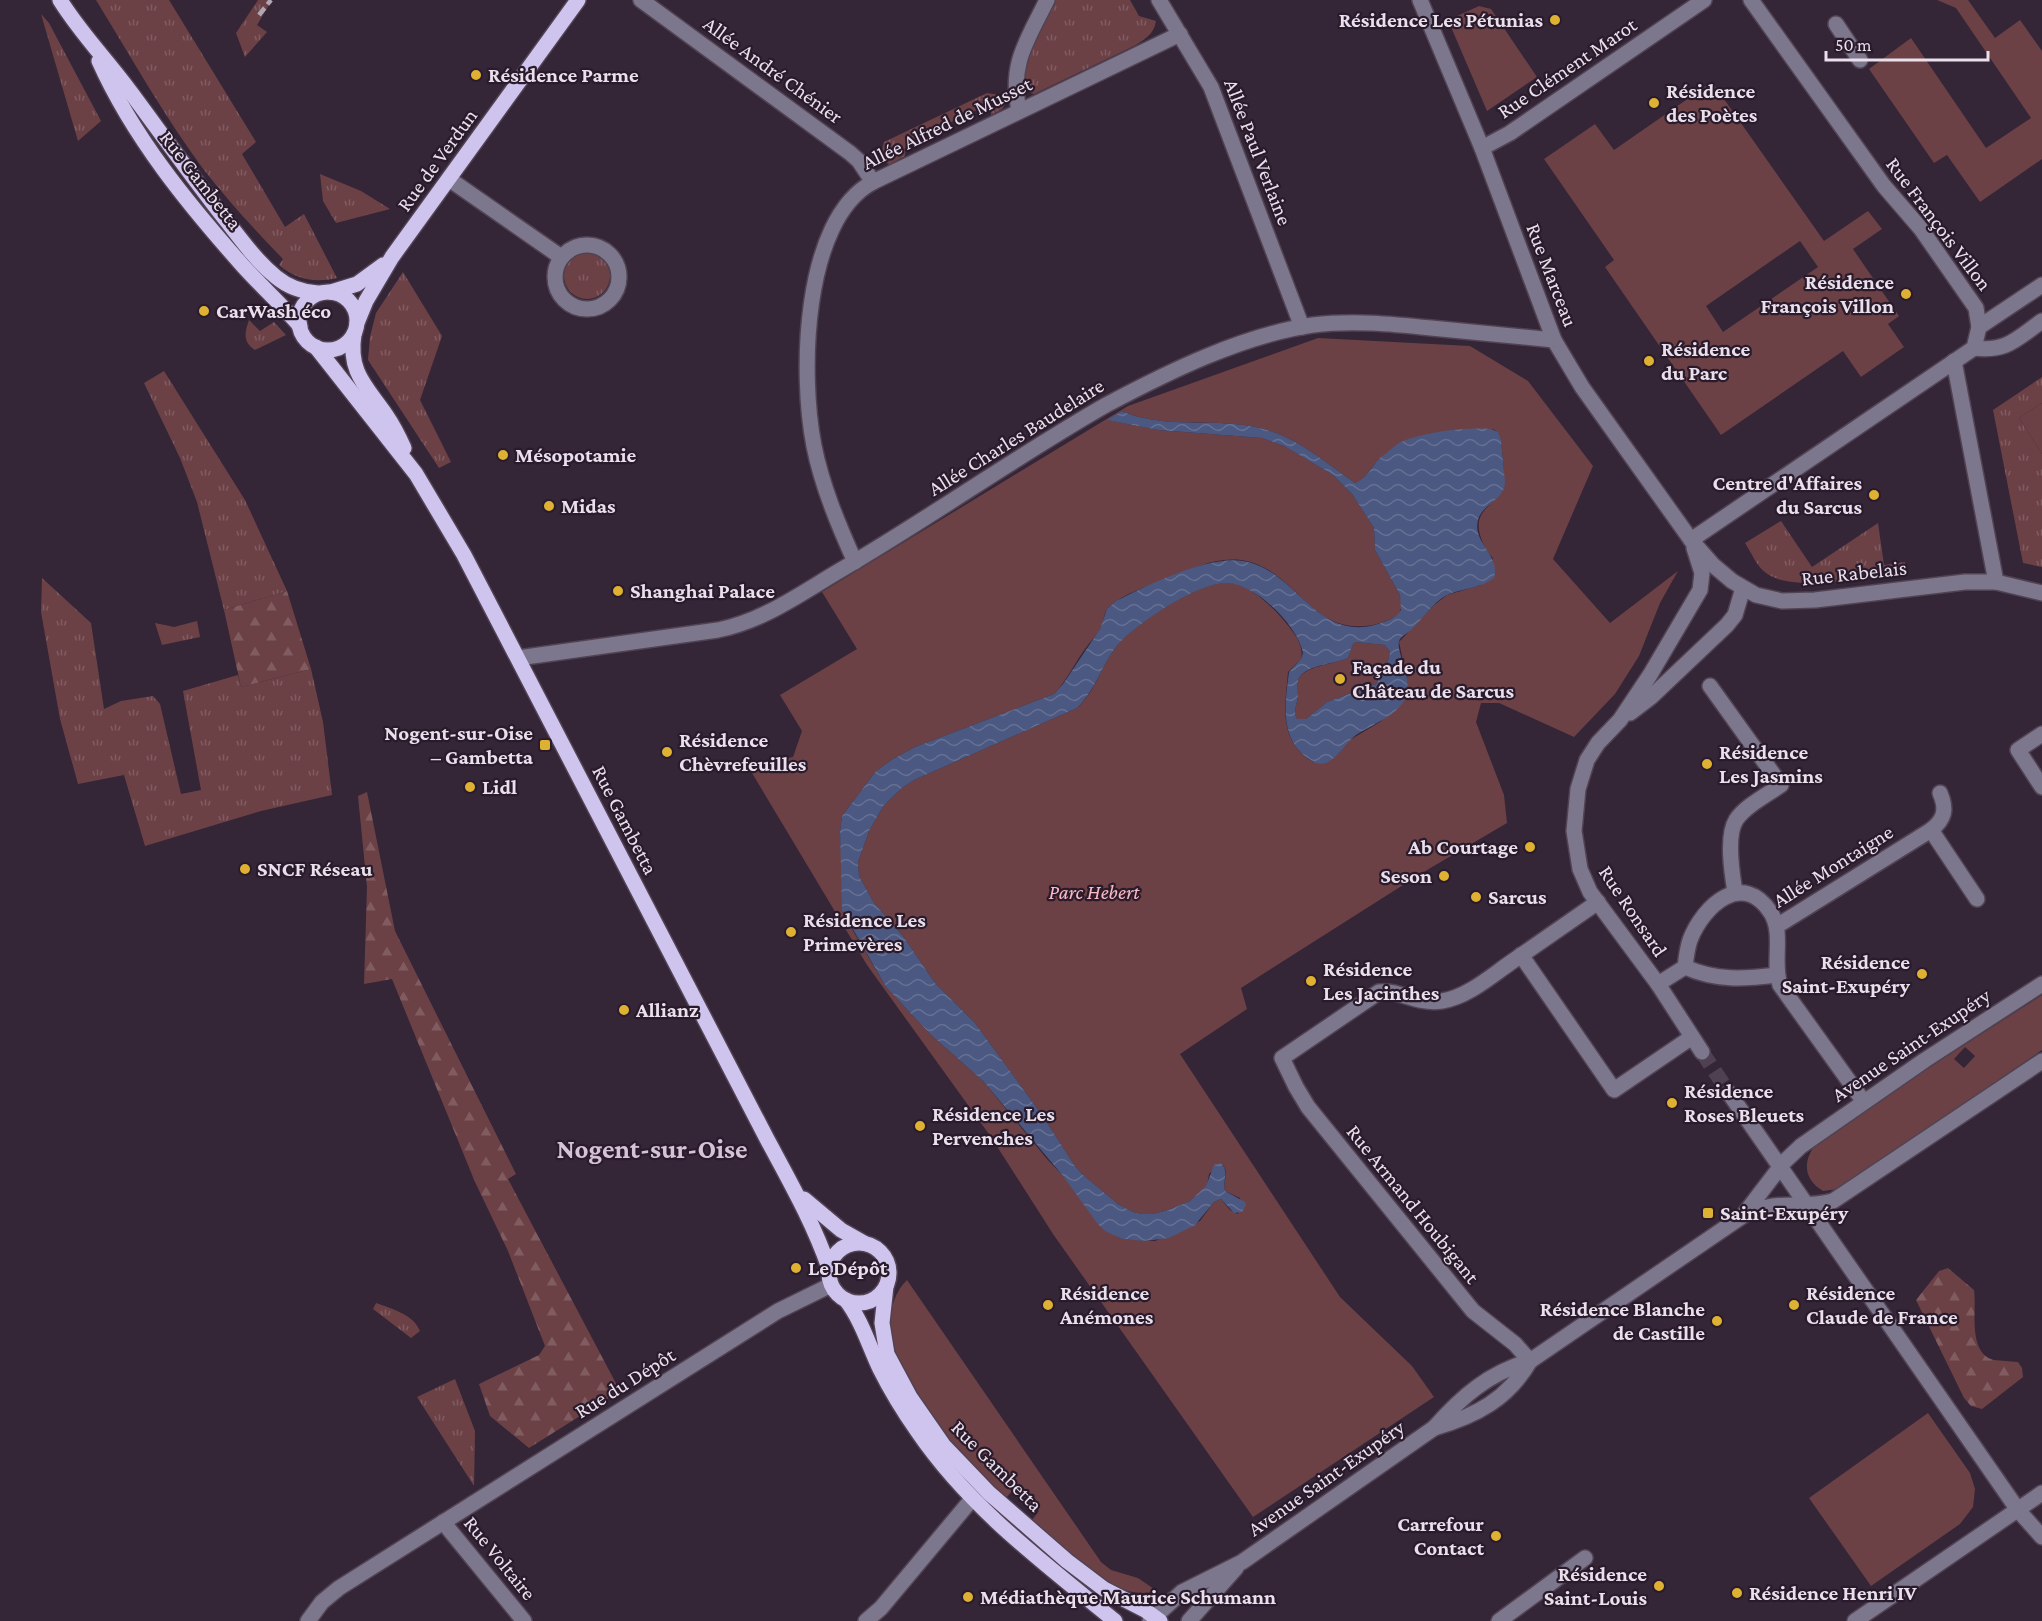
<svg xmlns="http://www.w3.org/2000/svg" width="2042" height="1621" viewBox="0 0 2042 1621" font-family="'Crimson Pro',serif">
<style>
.grass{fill:url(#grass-tufts)}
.forest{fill:url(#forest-firs)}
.park{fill:#6b4146;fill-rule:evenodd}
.water{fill:url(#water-waves);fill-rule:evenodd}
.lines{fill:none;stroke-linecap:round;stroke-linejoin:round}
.minor-tunnel{stroke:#4f4152;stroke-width:15;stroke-dasharray:15 8;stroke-linecap:butt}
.minor-casing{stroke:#514354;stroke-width:18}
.major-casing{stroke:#514354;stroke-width:18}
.minor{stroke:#7c778c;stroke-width:15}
.major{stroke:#cec4ee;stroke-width:15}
.rail{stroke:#b1a6b3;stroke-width:4.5;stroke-dasharray:9 4.5;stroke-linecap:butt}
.poi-dot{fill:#deb133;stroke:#2a1b2c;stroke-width:2}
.labels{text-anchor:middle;stroke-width:4.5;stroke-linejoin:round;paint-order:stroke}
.poi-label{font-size:21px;font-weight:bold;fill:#eae0ec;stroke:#2a1b2c;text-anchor:start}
.street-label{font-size:21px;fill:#eae0ec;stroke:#2a1b2c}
.park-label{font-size:21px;font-style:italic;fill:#fdb9c0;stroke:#2a1b2c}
.district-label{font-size:27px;font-weight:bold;fill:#d5c2d8;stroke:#2a1b2c}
</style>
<defs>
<pattern id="grass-tufts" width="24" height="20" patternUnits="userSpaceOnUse" patternTransform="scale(1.5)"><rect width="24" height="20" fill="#6b4146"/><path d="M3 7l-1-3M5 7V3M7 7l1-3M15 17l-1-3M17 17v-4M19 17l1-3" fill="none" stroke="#805c61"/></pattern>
<pattern id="forest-firs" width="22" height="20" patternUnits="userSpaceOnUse" patternTransform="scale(1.5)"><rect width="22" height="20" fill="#6b4146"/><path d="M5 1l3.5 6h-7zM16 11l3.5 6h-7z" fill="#805c61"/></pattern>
<pattern id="water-waves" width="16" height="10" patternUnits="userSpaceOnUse" patternTransform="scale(1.5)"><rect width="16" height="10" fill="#4b5881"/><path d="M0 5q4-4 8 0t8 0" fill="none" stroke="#657093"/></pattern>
</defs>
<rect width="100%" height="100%" fill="#342537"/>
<g class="grass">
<path d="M 96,0 L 169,0 L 256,142 L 242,154 L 285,227 L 304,214 L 337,278 C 315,283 296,280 279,265 L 283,259 C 255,230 229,202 204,170 C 164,116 131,57 96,0 Z"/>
<path d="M 258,0 L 272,0 L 257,25 L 267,32 L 245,57 L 236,33 Z"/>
<path d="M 1053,0 L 1130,0 L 1139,16 L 1156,21 C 1154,34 1146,38 1136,45 L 1034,94 C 1005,89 1046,15 1053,0 Z"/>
<path d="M 41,14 L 49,23 L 101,121 L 78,141 Z"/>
<path d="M 987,93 L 1000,95 L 1005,105 L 1002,109 L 991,115 L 991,103 L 906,144 L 905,156 L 889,165 C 881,158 881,151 884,142 Z"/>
<path d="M 320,174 L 361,191 L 390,209 L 336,223 L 323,201 Z"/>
<circle cx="587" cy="276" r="23"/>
<path d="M 403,272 L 442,336 L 420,400 L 451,462 L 439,468 L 368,360 L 370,337 L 376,313 Z"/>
<path d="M 249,320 L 260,331 L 274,322 L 286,335 L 255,350 C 242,342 245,332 249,320 Z"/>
<path d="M 164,371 L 245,500 L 287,591 L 224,610 L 197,502 L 180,458 L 144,383 Z"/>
<path d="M 2042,377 L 2042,403 L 2019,418 L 2042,454 L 2042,567 L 2023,563 L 1993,410 Z"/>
<path d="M 1781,521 L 1812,567 L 1878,523 L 1884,565 L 1905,562 L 1906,572 C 1871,576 1793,594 1766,573 C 1757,567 1751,552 1745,543 Z"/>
<path d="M 42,578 L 91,623 L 104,709 L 121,701 L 153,696 L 160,704 L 181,794 L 201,790 L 183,691 L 238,675 L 241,687 L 311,669 L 323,722 L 332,795 L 261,811 L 145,846 L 124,775 L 78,784 L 60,719 L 41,612 Z"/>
<path d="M 197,621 L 200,637 L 162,645 L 155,623 L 174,627 Z"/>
<path d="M 376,1303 C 392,1309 413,1314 420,1331 L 411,1338 L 373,1309 Z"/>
<path d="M 455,1379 L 475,1431 L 474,1486 L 417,1397 Z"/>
</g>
<g class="forest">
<path d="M 287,591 L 311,669 L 241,687 L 224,610 Z"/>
<path d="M 367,792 L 395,931 L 516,1174 L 508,1179 L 620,1391 L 529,1448 L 490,1416 L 479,1384 L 539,1355 L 545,1346 L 508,1251 L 475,1182 L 392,979 L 364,984 L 367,887 L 358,796 Z"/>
<path d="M 1948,1268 L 1974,1290 C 1977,1310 1967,1353 1994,1360 C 2001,1361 2010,1361 2018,1362 L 2022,1368 L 2023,1377 L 1982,1409 L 1971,1406 L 1964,1398 L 1916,1300 L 1939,1271 Z"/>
</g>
<g class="park">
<path d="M 1937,0 L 1968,0 L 1995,38 L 2020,20 L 2042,51 L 2042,159 L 1980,202 L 1947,155 L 1934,163 L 1869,69 L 1911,38 L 1986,148 L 2031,118 L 1956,8 Z"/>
<path d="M 1479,6 L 1491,9 L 1537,77 L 1487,111 L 1448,20 Z"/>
<path d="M 1712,82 L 1824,241 L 1868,211 L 1882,229 L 1853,249 L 1899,316 L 1888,324 L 1904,347 L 1861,377 L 1843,351 L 1721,435 L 1605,267 L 1614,260 L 1544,159 L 1595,124 L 1614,150 ZM 1800,241 L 1818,267 L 1723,332 L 1706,306 Z"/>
<path d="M 1318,338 L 1470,346 L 1528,381 L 1593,466 L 1553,559 L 1610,623 L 1678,571 L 1660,603 L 1639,656 L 1615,694 L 1574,737 L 1499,703 L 1481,703 L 1476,722 L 1504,795 L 1507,823 L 1422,873 L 1241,988 L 1247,1009 L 1180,1054 L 1340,1297 L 1412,1366 L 1434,1397 L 1253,1517 L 1053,1234 L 991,1137 L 867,965 L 749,768 L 770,761 L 793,757 L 802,731 L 780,695 L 857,649 L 822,592 L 1128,406 ZM 1122,411 C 1130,414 1137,417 1144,418 C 1183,427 1225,418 1264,429 C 1299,439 1326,463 1355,483 L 1361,481 L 1378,460 L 1449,432 L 1491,429 L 1495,430 C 1497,433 1499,435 1500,438 C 1502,442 1505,482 1504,485 C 1495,508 1471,509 1481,538 C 1484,546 1487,552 1493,558 L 1481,585 L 1447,595 L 1433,606 L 1399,642 L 1407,679 L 1403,701 L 1380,722 L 1313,762 C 1278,741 1285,707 1288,672 L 1301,659 C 1305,643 1290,628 1280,616 C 1267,602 1250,586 1231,583 C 1199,580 1136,623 1116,647 C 1101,666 1096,691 1077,708 L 914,780 L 902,788 L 884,805 L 869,831 L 858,862 L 859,876 L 874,903 L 903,936 L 935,983 L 975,1023 L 1042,1115 L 1075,1166 L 1082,1174 L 1118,1204 L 1133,1212 L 1143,1214 L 1153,1214 L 1168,1210 L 1190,1201 L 1207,1186 L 1209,1174 L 1221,1163 C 1231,1173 1222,1180 1225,1191 L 1240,1198 L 1238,1214 L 1230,1210 L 1221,1199 L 1214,1202 L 1200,1221 L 1155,1241 L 1123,1239 L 1047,1159 L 983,1081 L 930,1034 L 886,987 L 845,917 L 840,831 L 842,816 L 876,771 L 893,759 L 915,747 L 1054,694 C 1067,680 1074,664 1085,649 C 1089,643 1095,637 1099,631 C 1104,624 1103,612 1109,607 C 1124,593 1148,586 1167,579 C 1190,569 1215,557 1241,560 C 1295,568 1308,631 1365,626 C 1377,625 1389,621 1399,614 L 1402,605 L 1400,595 L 1375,550 L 1374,528 L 1352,494 L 1333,475 L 1284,446 L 1262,438 L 1158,430 L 1108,420 Z"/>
<path d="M 2042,403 L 2042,454 L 2019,418 Z"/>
<path d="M 1356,642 L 1385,645 L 1390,652 L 1387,665 L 1376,684 L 1327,702 L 1306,719 L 1297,719 C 1293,711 1297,705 1298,696 C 1298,691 1297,686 1298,681 C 1301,666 1336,664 1348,658 L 1353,644 Z"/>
<path d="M 2042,995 L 2042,1050 L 1839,1189 L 1823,1191 C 1806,1181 1802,1165 1813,1148 L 1930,1067 ZM 1965,1047 L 1975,1056 L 1964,1068 L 1954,1059 Z"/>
<path d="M 907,1280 L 1101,1562 L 1111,1570 L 1138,1578 L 1157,1591 C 1110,1604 1064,1548 1032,1520 L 1039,1511 L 1013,1490 L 1006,1498 C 967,1464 935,1426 909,1382 C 904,1374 898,1366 895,1358 C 887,1333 887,1299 907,1280 Z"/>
<path d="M 1928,1413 L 1970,1473 L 1975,1489 L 1973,1507 L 1960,1524 L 1871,1586 L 1809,1498 Z"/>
</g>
<path class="water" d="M 1122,411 C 1129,414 1137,417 1144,418 C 1183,427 1225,418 1264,429 C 1299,439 1326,463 1355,483 C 1366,480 1372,465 1381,457 C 1387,453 1393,447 1399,443 C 1423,432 1465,427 1491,429 L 1498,432 L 1501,440 L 1505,482 C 1505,500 1482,504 1478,520 C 1472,543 1501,555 1494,578 C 1480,589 1462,588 1447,595 C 1432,603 1423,619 1411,630 C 1408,633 1403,635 1400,639 C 1393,650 1416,678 1404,701 C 1395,716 1370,726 1356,735 C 1345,743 1339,757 1326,763 C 1319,765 1314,763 1309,759 C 1279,740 1285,702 1289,672 L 1301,659 L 1303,653 C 1299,633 1278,610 1262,598 C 1254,592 1240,584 1229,583 C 1199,581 1135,624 1116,647 C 1101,667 1095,691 1077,708 L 914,780 L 902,788 L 884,805 L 869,831 L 858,862 L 859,876 L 874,903 L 903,936 L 935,983 L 975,1023 L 1042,1115 L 1075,1166 L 1082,1174 L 1118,1204 L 1133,1212 L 1143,1214 L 1153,1214 L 1168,1210 L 1190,1201 L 1206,1186 L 1214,1165 L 1221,1163 C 1230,1173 1222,1180 1225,1191 L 1245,1202 L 1246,1205 L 1242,1212 L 1234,1213 L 1221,1199 L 1214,1202 L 1195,1225 L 1169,1238 L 1144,1241 L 1123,1239 L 1105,1231 L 1097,1223 L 1063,1176 L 983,1081 L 930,1034 L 886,987 L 842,910 L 840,831 L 842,816 L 876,771 L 893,759 L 915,747 L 1054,694 L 1063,684 L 1100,629 L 1107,609 L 1116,601 C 1148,585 1208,555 1243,561 C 1298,570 1315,643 1378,624 C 1387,621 1396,618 1401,610 L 1400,595 L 1375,550 L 1374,528 L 1352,494 L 1333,475 L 1284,446 L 1262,438 L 1158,430 L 1107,420 ZM 1356,642 L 1385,645 L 1390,652 L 1387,665 L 1376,684 L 1327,702 L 1306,719 L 1297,719 C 1293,711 1297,704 1298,696 C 1298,691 1297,686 1298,681 C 1301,665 1336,664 1348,658 L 1353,644 Z"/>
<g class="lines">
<path class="minor-tunnel" d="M 1702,1052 L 1729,1093"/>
<g class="minor-casing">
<g id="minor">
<path d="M 641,0 L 850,153 L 859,161 L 873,182"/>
<path d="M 1159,0 L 1211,87 L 1302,327"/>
<path d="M 1420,0 L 1482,148 L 1554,340 L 1582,387 L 1691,540 L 1713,565 L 1732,581 L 1756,595 L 1782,601 L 1815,600 L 1965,582 L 1996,582 L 2042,593"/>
<path d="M 1836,24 L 1860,60"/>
<path d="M 1019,111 C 1009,64 1027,41 1047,0"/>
<path d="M 1482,148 L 1510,133 L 1704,0"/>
<path d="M 449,179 L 561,257"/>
<circle cx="587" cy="277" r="32"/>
<path d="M 1979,327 L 2042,285"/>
<path d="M 1974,348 C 2007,352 2016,339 2042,321"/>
<path d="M 1954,361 L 1996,582"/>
<path d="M 1691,540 L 1974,348 L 1979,327 L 1976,308 L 1921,229 L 1884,186 L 1751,0"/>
<path d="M 1694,548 L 1702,573 L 1700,590 L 1650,675 L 1620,720 L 1598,743 L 1587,760 L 1578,789 L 1574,831 L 1580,869 L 1590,892 L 1658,984 L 1702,1052"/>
<path d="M 855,562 C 838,524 822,486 814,446 C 800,376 802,220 873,182 L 1180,34"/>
<path d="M 518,658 L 718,630 C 763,621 800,594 839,571 C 930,518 1015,457 1106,405 C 1168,372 1243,335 1313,325 C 1352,320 1392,324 1431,328 C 1472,332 1513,336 1554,340"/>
<path d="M 1710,686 L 1781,785 C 1767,795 1745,806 1736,820 C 1726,836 1732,874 1735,892"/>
<path d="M 1630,713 L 1651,697 L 1727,625 L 1735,615 L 1743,588"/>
<path d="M 2042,734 L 2018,750 L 2042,787"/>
<path d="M 1940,793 C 1947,809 1945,819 1931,830 L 1977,899"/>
<path d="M 1777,926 L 1931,830"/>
<path d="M 1521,955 L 1614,1090 L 1692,1037"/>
<path d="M 1685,967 C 1686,958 1687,949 1690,940 C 1703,906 1743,869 1771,913 C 1784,934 1772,962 1780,985 L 1864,1102"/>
<path d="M 1685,967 C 1716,981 1744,979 1777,975"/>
<path d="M 1658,984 L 1685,967"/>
<path d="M 1729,1093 L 2018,1510 L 2042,1537"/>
<path d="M 1745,1213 L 1784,1162 L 1801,1146 L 1925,1060 L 2042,984"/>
<path d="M 1530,1361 L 1515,1344 L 1473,1311 L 1308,1107 L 1296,1087 L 1282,1058 L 1379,992 C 1398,989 1417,1005 1442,1001 C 1467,997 1490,977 1510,963 C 1539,943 1568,923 1598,902"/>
<path d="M 1434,1428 C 1476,1416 1508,1399 1530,1361"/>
<path d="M 443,1522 L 524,1621"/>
<path d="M 308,1621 L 322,1602 L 339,1588 L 778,1311 L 831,1285"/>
<path d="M 866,1621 L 881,1608 L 972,1499"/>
<path d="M 1150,1621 L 1182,1592 L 1242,1562 L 1434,1428 C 1462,1396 1489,1373 1530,1361 L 1744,1215 C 1776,1198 1801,1210 1833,1201 L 2042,1061"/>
<path d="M 1189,1621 L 1236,1568"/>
<path d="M 1499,1621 L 1585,1558"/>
<path d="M 1855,1621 L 2042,1493"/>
</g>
</g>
<g class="major-casing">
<g id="major">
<path d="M 60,0 C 81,34 109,62 132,94 C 163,136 193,178 225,219 C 241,239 256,261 276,277 C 288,287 303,292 318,293"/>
<path d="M 99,61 C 133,137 188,204 243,266 C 262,287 282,305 300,326"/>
<path d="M 331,292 L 357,284 L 383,265"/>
<circle cx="328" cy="321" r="29"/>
<path d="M 357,323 L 366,301 L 392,257 L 578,0"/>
<path d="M 354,334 C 348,372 366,386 386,415 C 393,425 399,437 404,448"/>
<path d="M 316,347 L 416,474 L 464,555 L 767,1139 C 790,1182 813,1222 829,1268"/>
<path d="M 804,1199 L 841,1230 L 864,1243"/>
<circle cx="859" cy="1273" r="30"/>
<path d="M 886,1286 L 882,1323 L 887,1354 L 910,1397 L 944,1446 L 989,1493 L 1067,1561 L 1104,1589 L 1145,1610 L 1160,1621"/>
<path d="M 846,1300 C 862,1321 869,1346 880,1369 C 891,1391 904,1412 918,1432 C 970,1508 1044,1563 1115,1621"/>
</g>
</g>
<use href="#minor" class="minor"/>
<use href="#major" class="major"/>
<path class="rail" d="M 259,15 L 271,0"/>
</g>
<g class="poi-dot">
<circle cx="1555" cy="20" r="6"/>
<circle cx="476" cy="75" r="6"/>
<circle cx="1654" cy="103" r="6"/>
<circle cx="1906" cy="294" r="6"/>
<circle cx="204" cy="311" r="6"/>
<circle cx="1649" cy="361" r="6"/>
<circle cx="503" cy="455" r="6"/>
<circle cx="1874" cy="495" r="6"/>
<circle cx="549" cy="506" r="6"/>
<circle cx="618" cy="591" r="6"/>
<circle cx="1340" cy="679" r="6"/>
<rect x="539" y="739" width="12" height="12" rx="3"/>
<circle cx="667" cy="752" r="6"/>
<circle cx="1707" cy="764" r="6"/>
<circle cx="470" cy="787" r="6"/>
<circle cx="1530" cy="847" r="6"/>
<circle cx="245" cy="869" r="6"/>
<circle cx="1444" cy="876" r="6"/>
<circle cx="1476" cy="897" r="6"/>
<circle cx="791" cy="932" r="6"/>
<circle cx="1922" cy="974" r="6"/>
<circle cx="1311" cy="981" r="6"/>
<circle cx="624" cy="1010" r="6"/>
<circle cx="1672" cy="1103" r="6"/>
<circle cx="920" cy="1126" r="6"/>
<rect x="1702" y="1207" width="12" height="12" rx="3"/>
<circle cx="796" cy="1268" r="6"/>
<circle cx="1048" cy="1305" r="6"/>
<circle cx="1794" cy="1305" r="6"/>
<circle cx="1717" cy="1321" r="6"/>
<circle cx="1496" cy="1536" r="6"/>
<circle cx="1659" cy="1586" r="6"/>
<circle cx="1737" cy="1593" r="6"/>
<circle cx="968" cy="1597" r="6"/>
</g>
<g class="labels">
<g class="poi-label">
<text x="1543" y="27" text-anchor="end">Résidence Les Pétunias</text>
<text x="488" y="82">Résidence Parme</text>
<text x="1666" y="98">Résidence<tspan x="1666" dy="24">des Poètes</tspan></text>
<text x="1894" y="289" text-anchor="end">Résidence<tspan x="1894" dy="24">François Villon</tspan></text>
<text x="216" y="318">CarWash éco</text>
<text x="1661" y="356">Résidence<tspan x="1661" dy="24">du Parc</tspan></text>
<text x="515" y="462">Mésopotamie</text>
<text x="1862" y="490" text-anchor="end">Centre d'Affaires<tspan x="1862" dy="24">du Sarcus</tspan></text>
<text x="561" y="513">Midas</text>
<text x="630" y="598">Shanghai Palace</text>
<text x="1352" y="674">Façade du<tspan x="1352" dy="24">Château de Sarcus</tspan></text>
<text x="533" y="740" text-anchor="end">Nogent-sur-Oise<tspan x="533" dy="24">– Gambetta</tspan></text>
<text x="679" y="747">Résidence<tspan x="679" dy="24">Chèvrefeuilles</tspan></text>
<text x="1719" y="759">Résidence<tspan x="1719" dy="24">Les Jasmins</tspan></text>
<text x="482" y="794">Lidl</text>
<text x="1518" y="854" text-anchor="end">Ab Courtage</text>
<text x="257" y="876">SNCF Réseau</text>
<text x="1432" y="883" text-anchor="end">Seson</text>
<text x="1488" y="904">Sarcus</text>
<text x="803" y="927">Résidence Les<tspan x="803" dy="24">Primevères</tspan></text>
<text x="1910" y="969" text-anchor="end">Résidence<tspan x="1910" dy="24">Saint-Exupéry</tspan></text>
<text x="1323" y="976">Résidence<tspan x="1323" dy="24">Les Jacinthes</tspan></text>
<text x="636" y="1017">Allianz</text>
<text x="1684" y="1098">Résidence<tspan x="1684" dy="24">Roses Bleuets</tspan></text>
<text x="932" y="1121">Résidence Les<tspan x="932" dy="24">Pervenches</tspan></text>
<text x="1720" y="1220">Saint-Exupéry</text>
<text x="808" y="1275">Le Dépôt</text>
<text x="1060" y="1300">Résidence<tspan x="1060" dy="24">Anémones</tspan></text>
<text x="1806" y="1300">Résidence<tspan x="1806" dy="24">Claude de France</tspan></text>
<text x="1705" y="1316" text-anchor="end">Résidence Blanche<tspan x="1705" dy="24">de Castille</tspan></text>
<text x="1484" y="1531" text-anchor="end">Carrefour<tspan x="1484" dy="24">Contact</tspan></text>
<text x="1647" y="1581" text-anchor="end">Résidence<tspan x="1647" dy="24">Saint-Louis</tspan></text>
<text x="1749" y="1600">Résidence Henri IV</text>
<text x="980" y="1604">Médiathèque Maurice Schumann</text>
</g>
<g class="street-label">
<text transform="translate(1567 68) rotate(-34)" y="7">Rue Clément Marot</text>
<text transform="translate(773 70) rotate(36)" y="7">Allée André Chénier</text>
<text transform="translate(947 123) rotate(-26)" y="7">Allée Alfred de Musset</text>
<text transform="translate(1258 152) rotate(69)" y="7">Allée Paul Verlaine</text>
<text transform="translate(437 160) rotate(-54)" y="7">Rue de Verdun</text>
<text transform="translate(201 180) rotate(52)" y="7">Rue Gambetta</text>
<text transform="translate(1939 224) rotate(53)" y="7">Rue François Villon</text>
<text transform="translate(1552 275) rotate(69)" y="7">Rue Marceau</text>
<text transform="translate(1016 437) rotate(-32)" y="7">Allée Charles Baudelaire</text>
<text transform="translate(1854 573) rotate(-6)" y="7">Rue Rabelais</text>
<text transform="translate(625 820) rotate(63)" y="7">Rue Gambetta</text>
<text transform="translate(1833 866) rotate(-32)" y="7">Allée Montaigne</text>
<text transform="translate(1633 911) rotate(56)" y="7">Rue Ronsard</text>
<text transform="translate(1911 1045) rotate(-34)" y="7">Avenue Saint-Exupéry</text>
<text transform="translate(1413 1204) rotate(51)" y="7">Rue Armand Houbigant</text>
<text transform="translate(625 1383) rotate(-32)" y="7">Rue du Dépôt</text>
<text transform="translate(997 1466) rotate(45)" y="7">Rue Gambetta</text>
<text transform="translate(1326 1478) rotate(-35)" y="7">Avenue Saint-Exupéry</text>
<text transform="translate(500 1558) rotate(51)" y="7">Rue Voltaire</text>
</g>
<g class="park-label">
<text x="1094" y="899">Parc Hebert</text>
</g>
<g class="district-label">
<text x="652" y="1158">Nogent-sur-Oise</text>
</g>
</g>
<path d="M1826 51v9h162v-9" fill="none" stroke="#eae0ec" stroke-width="3"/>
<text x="1835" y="51" font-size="18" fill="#eae0ec" stroke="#2a1b2c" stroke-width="4.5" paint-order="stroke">50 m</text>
</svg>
